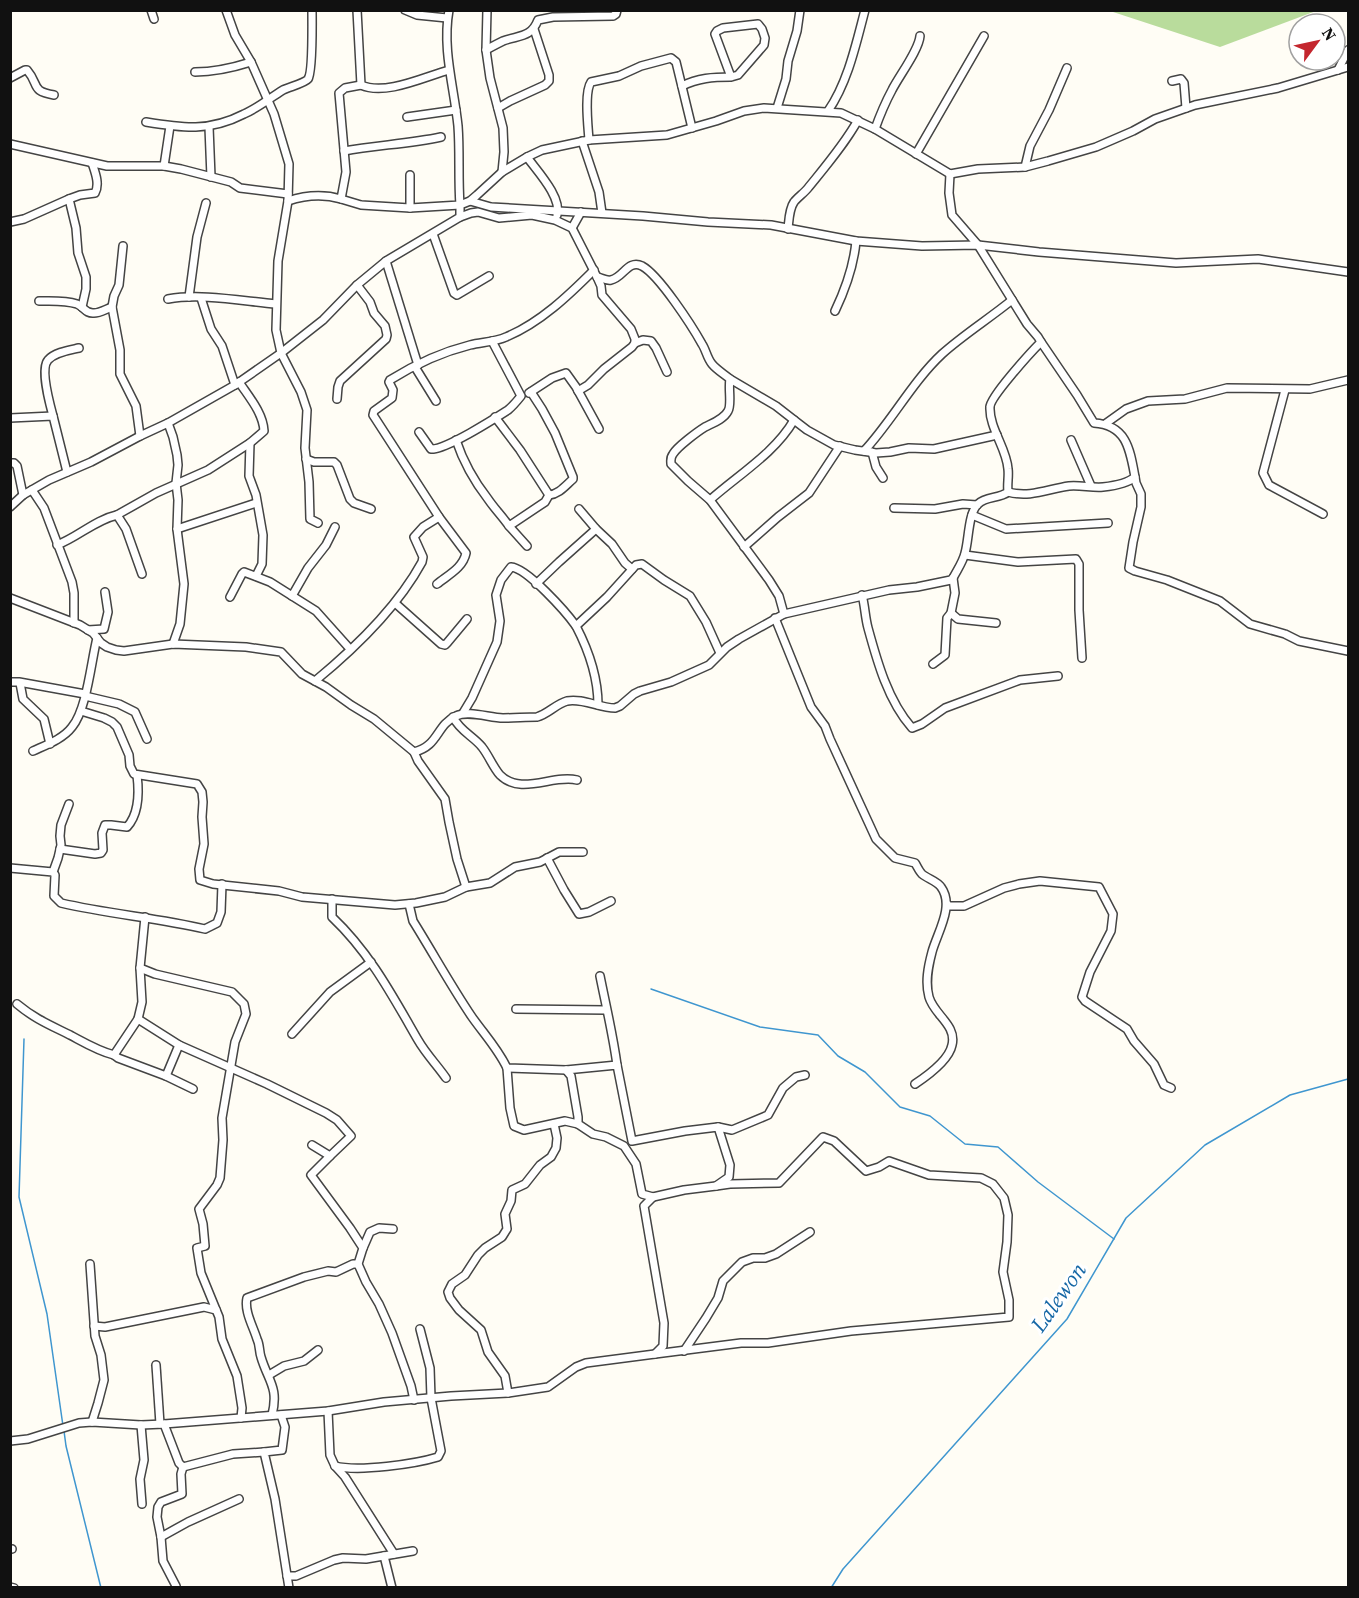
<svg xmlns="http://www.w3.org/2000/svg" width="1359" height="1598" viewBox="0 0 1359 1598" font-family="'Source Serif 4',serif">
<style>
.forest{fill:#b9dc9c}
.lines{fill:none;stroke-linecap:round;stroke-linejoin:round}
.stream{stroke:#3f96cf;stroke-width:1.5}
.minor-casing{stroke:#444;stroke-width:10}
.minor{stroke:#fff;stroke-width:7}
.labels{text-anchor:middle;stroke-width:6;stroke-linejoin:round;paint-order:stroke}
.water-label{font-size:22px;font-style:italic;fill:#1768a6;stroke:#fff}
</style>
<rect width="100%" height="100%" fill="#fffdf5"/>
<path class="forest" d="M 1110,11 L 1316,11 L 1220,47 Z"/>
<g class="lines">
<g class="stream">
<path d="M 651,989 L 760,1027 L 818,1035 L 838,1056 L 865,1072 L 900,1107 L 930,1116 L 965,1144 L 998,1147 L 1038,1182 L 1114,1239"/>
<path d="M 24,1039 L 19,1197 L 47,1314 L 63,1426"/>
<path d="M 64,1431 L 66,1446 L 101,1588"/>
<path d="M 831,1588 L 843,1569 L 1067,1319 L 1126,1218 L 1205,1145 L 1290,1095 L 1348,1079"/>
</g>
<g class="minor-casing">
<g id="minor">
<path d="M 151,10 L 154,19"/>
<path d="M 226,10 L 235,35 L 251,62 L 274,114 L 289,164 L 288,201 L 278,261 L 276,330 L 281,353 L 301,392 L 307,410 L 305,448 L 309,482 L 310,519 L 318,523"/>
<path d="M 357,10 L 361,85 C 385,96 424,77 449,70"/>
<path d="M 405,10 L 417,15 L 447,18"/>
<path d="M 487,10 L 486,50 L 490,78 L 503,128 L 504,152 L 502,172"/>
<path d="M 486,50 C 491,47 497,44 503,41 C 519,35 531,38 538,20 L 553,17 L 613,16 L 616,14 L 617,10"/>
<path d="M 1338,70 L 1348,50"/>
<path d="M 195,72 C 215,72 232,68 251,62"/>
<path d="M 10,78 L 25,70 L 27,70 C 40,85 30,91 54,95"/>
<path d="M 1172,81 L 1181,79 L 1184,83 L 1186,108"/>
<path d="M 682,86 C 698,78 713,77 731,77 L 715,34 L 717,31 L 723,28 L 758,24 L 762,29 L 765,38 L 764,45 L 738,75 L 731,77"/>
<path d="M 498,108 L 510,101 L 545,85 L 549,81 L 549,75 L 534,29"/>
<path d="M 777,108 L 786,79 L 788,61 L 797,31 L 800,10"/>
<path d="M 828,111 C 848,82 856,44 865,10"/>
<path d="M 407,117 L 456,110"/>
<path d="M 146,122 C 183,128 209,132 244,114 C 258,108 270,98 283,90 C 289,87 305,83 308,79 C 313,72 312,21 312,10"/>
<path d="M 209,127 L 211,177"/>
<path d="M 875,129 C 880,115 885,103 892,90 C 899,76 919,50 920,36"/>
<path d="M 589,140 C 588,126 584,92 591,82 L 619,76 L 641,66 L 671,58 L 676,62 L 692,128"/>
<path d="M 582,141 L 599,192 L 602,213"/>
<path d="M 10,144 L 107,166 L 164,166 L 181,169 L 231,182 L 240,188 L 288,194"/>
<path d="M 344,151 C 376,145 409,144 441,137"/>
<path d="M 916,154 L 984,36"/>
<path d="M 527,157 C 537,171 562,197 557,215"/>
<path d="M 164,166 L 170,126"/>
<path d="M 1025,167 L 1030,146 L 1049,110 L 1067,68"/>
<path d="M 410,175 L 410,208"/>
<path d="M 341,199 L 361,205 L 410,208 L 460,205 C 458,179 460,152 458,126 C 454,87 442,49 449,10"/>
<path d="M 288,201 C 306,195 324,194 341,199 L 346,172 L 339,93 L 345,88 L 361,85"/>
<path d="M 470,201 L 491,207 L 643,216 L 708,222 L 771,225 L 856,241 L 922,246 L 978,245 L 1039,252 L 1176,263 L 1258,259 L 1348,272"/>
<path d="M 460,217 L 471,213 L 478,212 L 499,218 L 532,215 L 555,220 L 572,228 L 597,277 L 601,286 L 602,295 L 631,329 L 635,339 L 635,343 L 632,347 L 604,369 L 588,385 L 578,391"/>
<path d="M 10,222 L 24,219 L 69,199"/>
<path d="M 572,228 L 581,212"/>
<path d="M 788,229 C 789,220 789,209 794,202 C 798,197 804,193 808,188 C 825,167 844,145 858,120"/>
<path d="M 433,234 L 454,293 L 457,295 L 489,276"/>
<path d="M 123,246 L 119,285 L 114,296 L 112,307 L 120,350 L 120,374 L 136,406 L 140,436"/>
<path d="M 386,261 L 418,365"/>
<path d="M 597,277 C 602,278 606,281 611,280 C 623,278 628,259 642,266 C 659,275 692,326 702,344 C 706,350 707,358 712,364 C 717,370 724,374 730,379 C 728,388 732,405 728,411 C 724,419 713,423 705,427 C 697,432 677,447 673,454 C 670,458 671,460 671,464 L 688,481 L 710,500 L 769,580 L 779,596 L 784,614"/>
<path d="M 189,297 L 197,237 L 206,203"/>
<path d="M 201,298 L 211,329 L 222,346 L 235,385"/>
<path d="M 168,299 C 201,293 242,301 276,304"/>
<path d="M 39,301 C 52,301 65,300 77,304 C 84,307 86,314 94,313 C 100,313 106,309 112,307"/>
<path d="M 82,307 L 86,289 L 86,277 L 78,253 L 76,228 L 69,199 L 80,195 L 95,193 C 100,184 95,172 92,163"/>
<path d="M 835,311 C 845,290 854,264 856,241"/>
<path d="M 635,343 L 643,340 L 651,341 L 656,348 L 667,372"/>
<path d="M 415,367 L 436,401"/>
<path d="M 730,379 L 776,406 L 794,420"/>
<path d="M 239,382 C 249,397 263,413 264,431 L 250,443 L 249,476 L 256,495 L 263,535 L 262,564 L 256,576"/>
<path d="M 1285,390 L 1263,473 L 1269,485 L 1323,514"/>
<path d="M 531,392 L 542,409 L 555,433 L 573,477 L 573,479 C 565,486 559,494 549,495"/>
<path d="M 529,393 L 552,378 L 566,373 L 576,387 L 599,429"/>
<path d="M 337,399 L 338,387 L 340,381 L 386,339 L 387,335 L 385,326 L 374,313 L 370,302 L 357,285"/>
<path d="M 53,416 C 50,405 40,369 48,360 C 55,352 70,350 79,348"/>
<path d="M 10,418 L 53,416 L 67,472"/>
<path d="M 168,423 L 173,437 L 177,455 L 178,465 L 176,483 L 178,500 L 177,529 L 184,584 L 180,624 L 173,644"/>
<path d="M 1105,424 L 1126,409 L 1148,401 L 1185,399 L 1227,388 L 1310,389 L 1348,380"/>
<path d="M 419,432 L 431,449 C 445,450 494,419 508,410 C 513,406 517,401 521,396 L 492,341"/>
<path d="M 456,440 C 463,461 474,481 488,499 C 494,508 502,516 509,526 L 545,502 L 549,495 L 520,450 L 495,417"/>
<path d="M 1071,440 L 1091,486"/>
<path d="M 864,451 C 892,421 912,382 942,354 C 963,335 990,318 1012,300"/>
<path d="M 872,452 L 876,467 L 883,478"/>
<path d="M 306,459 L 314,462 L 334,462 L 337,465 L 350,499 L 354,503 L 371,509"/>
<path d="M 10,463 L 14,463 L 17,466 L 23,495"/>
<path d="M 1135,477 L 1136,483 L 1141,494 L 1141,507 L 1133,542 L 1129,568 L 1135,571 L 1167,580 L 1220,601 L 1250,624 L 1285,634 L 1299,641 L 1348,651"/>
<path d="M 32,490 L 44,508 L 72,582 L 74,593 L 74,623"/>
<path d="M 1008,492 C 1030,498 1048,489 1069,486 C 1081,485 1092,488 1103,487 C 1112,486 1128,483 1135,477 C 1130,450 1127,425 1094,423 L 1077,395 L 1041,342"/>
<path d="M 710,500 C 738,475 775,453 794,420 L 807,430 L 834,445 L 855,450 L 876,453 L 890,452 L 909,448 L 934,449 L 997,435"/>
<path d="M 10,507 L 23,495 L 49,480 L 91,462 L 140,436 L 168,423 L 235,385 L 281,353 L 323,320 L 357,285 L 386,261 L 460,217 L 460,205 L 470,201 L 477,195 L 502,172 L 527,157 L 542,150 L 589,140 L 667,135 L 716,121 L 744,111 L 764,108 L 841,113 L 875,129 L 950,174 L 978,169 L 1025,167 L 1048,161 L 1096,147 L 1133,131 L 1155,119 L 1195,105 L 1278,88 L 1348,67"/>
<path d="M 894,508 L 935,509 L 963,504 L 977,505"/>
<path d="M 579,509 L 596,529 L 612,544 L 625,563 L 632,569"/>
<path d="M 117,515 L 156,493 L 208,470 L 250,443"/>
<path d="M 972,515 L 1006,529 L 1108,523"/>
<path d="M 509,526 L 527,546"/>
<path d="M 177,529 L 256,503"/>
<path d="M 57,545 C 78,537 95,520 117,515 L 126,529 L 142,574"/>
<path d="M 744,547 L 778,517 L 809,493 L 840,446"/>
<path d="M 965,555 L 1018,562 L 1076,559 L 1079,564 L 1079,610 L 1082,658"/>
<path d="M 437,584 C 448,575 463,568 466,553 L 439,517 L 375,418 L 373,415 L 374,411 L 392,398 L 393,390 L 389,382 L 390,380 C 414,365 442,352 470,345 C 482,342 495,342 506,337 C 540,323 569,295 594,270"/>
<path d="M 536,584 L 559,562 L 596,529"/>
<path d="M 862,595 C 865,606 865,617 868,628 C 877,661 888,701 912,728 L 922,724 L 945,708 L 1020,680 L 1058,676"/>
<path d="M 292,596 L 308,568 L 326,545 L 335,527"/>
<path d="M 230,597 L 242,574 L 244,572 L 270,582 L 316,611 L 350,649"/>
<path d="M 10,598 L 80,625 L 93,633 L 101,643 L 107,647 L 116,650 L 124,651 L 173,644 L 246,647 L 281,652 L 302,674 L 326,687 L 351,705 L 374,719 L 414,752 C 439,746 436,725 456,716 C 468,710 490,718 503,718 C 514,718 526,717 537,717 C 548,714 556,704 567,701 C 583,698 599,708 615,708 L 620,706 L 634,694 L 640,691 L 671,682 L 709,665 L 727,647 L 739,639 L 784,614 L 889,590 L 917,587 L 951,580 L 953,578 C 957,570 963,562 965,553 C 969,540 968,513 978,504 C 986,496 999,499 1008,492 C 1007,484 1009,476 1008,469 C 1007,449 989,428 990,407 C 990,397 1031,352 1041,342 L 1038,337 L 1027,324 L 978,245 L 952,215 L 949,193 L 950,174"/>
<path d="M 395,603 L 441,644 L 445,645 L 447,643 L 467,619"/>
<path d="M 951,613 L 958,619 L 996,623"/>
<path d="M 775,618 L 811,707 L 825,726 L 830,739 L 876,839 L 895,858 L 915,863 C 917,866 919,871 922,874 C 928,879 937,881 941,887 C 955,906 937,933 932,952 C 928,967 925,982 929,997 C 934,1015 957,1025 952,1045 C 949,1060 927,1076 915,1084"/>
<path d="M 576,626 C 589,651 598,678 598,705"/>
<path d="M 88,630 L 104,629 L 108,612 L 105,592"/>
<path d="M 933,664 L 945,655 L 947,618 L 951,613 L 955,593 L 953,578"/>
<path d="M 315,681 C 354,649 398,606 422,562 L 423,557 L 414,537 L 423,527 L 439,517"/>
<path d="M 10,682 L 19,682 L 85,694"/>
<path d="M 20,683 L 23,699 L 44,719 L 50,744"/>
<path d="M 85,696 L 119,704 L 135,712 L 147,739"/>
<path d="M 81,711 L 104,718 L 112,722 L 117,727 L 129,755 L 130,766 L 134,774 L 197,784 L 202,792 L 203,802 L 202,817 L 204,844 L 199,869 L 200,880 L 213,884 L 279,891 L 302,897 L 395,905 L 416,903 L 445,897 L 466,887"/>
<path d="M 463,713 L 472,698 L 497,642 L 500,621 L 496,595 L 501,580 L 511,567 C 527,568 566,612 576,626 L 607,597 L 636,565 L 642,564 L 664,580 L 690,596 L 706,622 L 720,653"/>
<path d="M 453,717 C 460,731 473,736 482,747 C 489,756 493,767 500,775 C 521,796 553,774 577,780"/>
<path d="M 33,751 C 46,745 63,739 72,727 C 87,709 91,662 97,638"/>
<path d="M 414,752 L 418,761 L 445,799 L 449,822 L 457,859 L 466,887 L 490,883 L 515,867 L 540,862 L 559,852 L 583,852"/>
<path d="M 60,849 L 95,854 L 101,853 L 103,850 L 102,833 L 105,825 L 111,825 L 127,827 C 139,814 139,791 137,775"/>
<path d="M 547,858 L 564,890 L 579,914 L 589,912 L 611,901"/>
<path d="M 10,868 L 53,872 L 55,875 L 54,896 L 61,903 C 109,914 157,918 205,929 L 217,923 L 221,912 L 222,884"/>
<path d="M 53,872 L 58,858 L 61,845 L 60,836 L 61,825 L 69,804"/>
<path d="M 332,899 L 332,917 C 370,953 392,995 418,1040 C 426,1054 437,1065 446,1078"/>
<path d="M 409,904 L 413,921 C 433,953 451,986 472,1017 C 484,1034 498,1049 507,1068 L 566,1070 L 617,1065 L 632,1141 L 685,1131 L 718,1127 L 730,1165 L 729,1177 L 716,1186 L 684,1190 L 653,1197"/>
<path d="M 947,904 L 949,906 L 964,906 L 1004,888 L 1019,884 L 1040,881 L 1099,887 L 1113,914 L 1111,931 L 1090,972 L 1082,997 L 1085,1001 L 1127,1029 L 1134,1041 L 1154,1064 L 1164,1085 L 1171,1088"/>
<path d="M 145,917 L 140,968 L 155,974 L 232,992 L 244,1004 L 246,1014 L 235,1042 L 222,1118 L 223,1140 L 220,1178 L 217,1185 L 199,1209 L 203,1224 L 205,1246 L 197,1248 L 201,1273 L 219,1317 L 222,1339 L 237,1376 L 242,1408 L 241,1418"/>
<path d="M 140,968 L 142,1002 L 138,1019 L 114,1055 L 118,1058 L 166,1076 L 193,1089"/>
<path d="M 600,976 C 606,1006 613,1035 617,1065"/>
<path d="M 17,1004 C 35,1019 50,1025 70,1035 C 85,1043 98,1051 114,1055"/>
<path d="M 516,1009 L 606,1010"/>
<path d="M 138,1019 L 179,1045 L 267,1084 L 326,1113 L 337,1120 L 351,1136 L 330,1156"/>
<path d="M 292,1034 L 330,992 L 371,962"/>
<path d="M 507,1068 L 510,1108 L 514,1126 L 524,1130 L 565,1121 L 578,1124"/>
<path d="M 166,1076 L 179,1045"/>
<path d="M 718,1127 L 732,1130 L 768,1115 L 783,1088 L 796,1077 L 805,1075"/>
<path d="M 312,1145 L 330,1156 L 311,1175 L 350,1228 L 363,1248 L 358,1264 L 366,1282 L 379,1304 L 392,1333 L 411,1386 L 414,1400"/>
<path d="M 363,1248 L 370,1232 L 379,1228 L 393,1229"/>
<path d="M 90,1264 L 95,1336 L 101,1355 L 104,1380 L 98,1403 L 92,1422"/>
<path d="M 94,1326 L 105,1327 L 204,1307 L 216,1310"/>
<path d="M 684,1351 L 706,1318 L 718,1298 L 723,1281 L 742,1262 L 753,1258 L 765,1258 L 776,1254 L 810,1232"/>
<path d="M 655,1354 L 741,1343 L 768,1343 L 851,1331 L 1009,1317 L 1009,1300 L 1003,1272 L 1007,1242 L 1008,1215 L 1004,1198 L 993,1184 L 981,1178 L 929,1175 L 889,1161 L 879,1167 L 866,1171 L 834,1141 L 823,1137 L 779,1183 L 730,1184 L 716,1186"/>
<path d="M 156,1365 L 160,1424"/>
<path d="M 269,1375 L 284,1366 L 304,1361 L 318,1350"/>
<path d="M 508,1393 L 505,1376 L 488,1352 L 481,1330 L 459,1310 L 450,1298 L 448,1292 L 452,1284 L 465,1275 L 478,1255 L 485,1248 L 502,1237 L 507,1229 L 505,1214 L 511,1201 L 512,1190 L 525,1184 L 540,1165 L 551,1157 L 556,1148 L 557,1138 L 554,1124"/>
<path d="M 328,1411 L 330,1455 L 335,1466 L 345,1477 L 394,1554"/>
<path d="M 272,1415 C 279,1387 268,1381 261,1357 C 259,1351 260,1345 257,1339 C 253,1326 244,1311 247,1298 L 304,1277 L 328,1271 L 336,1272 L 353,1264 L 358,1264"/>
<path d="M 281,1415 L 285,1427 L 282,1450 L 264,1452 L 275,1499 L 289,1588"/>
<path d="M 164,1424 L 179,1463 L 183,1467 L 233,1454 L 264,1452"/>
<path d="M 141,1425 L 144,1460 L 140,1479 L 142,1504"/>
<path d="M 10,1441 L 28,1439 L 79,1423 L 92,1422 L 141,1425 L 164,1424 L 328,1411 L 384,1402 L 451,1396 L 508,1393 L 548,1387 L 576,1367 L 586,1363 L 655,1354 L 663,1346 L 664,1323 L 644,1206 L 653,1197 L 642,1194 L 636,1164 L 624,1146 L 606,1137 L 593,1134 L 578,1124 L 578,1117 L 571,1076 L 566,1070"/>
<path d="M 335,1466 C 359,1472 415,1464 438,1457 L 441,1451 L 431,1398 L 430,1368 L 420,1329"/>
<path d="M 161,1537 L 188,1522 L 239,1499"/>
<path d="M 10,1549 L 12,1549"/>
<path d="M 384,1556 L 392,1588"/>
<path d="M 287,1576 L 296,1576 L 334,1560 L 343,1558 L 366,1559 L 413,1551"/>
<path d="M 176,1586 L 163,1561 L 161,1537 L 157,1517 L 158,1507 L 161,1502 L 182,1494 L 181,1474 L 183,1467"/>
<path d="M 10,1587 L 14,1588"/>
</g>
</g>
<use href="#minor" class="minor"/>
</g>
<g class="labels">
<g class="water-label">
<text transform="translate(1058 1297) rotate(-55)" y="8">Lalewon</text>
</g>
</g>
<rect width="1359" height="1598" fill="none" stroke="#111111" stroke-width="24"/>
<g transform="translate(1317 42) rotate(57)"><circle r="28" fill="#ffffff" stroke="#a0a0a0" stroke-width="1.5"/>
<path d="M0-4.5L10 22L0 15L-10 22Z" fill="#c4262e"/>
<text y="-9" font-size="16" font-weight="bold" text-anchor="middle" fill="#111111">N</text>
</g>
</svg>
